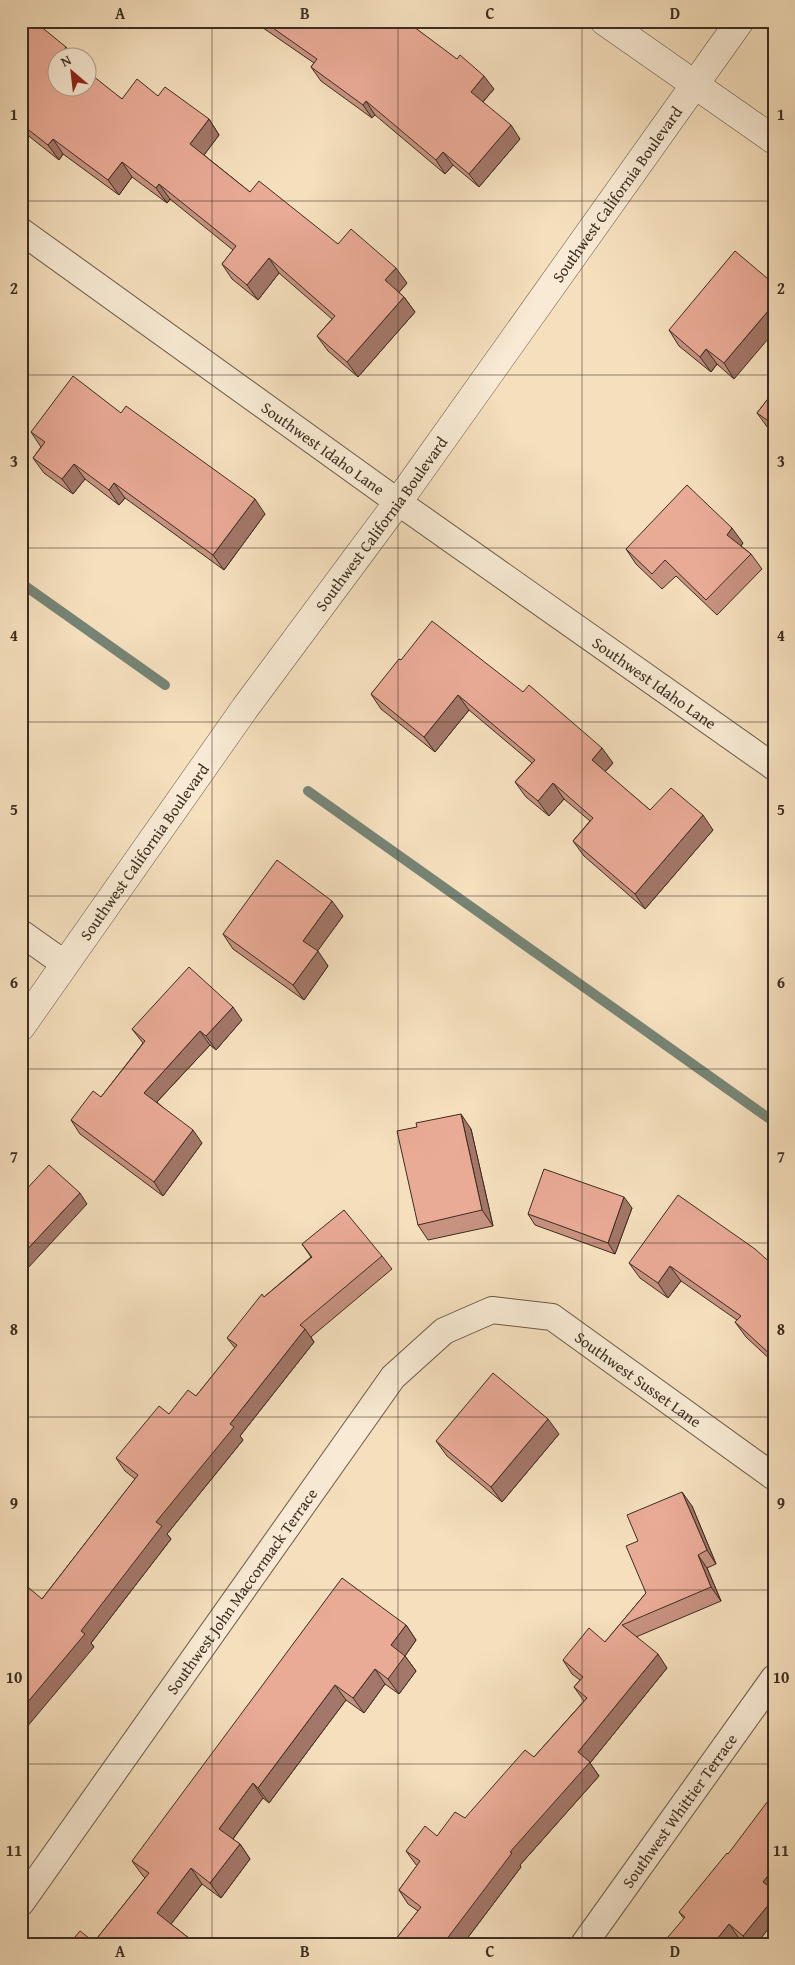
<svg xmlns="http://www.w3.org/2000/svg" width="795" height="1965" viewBox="0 0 795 1965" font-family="'Gentium Book Plus',serif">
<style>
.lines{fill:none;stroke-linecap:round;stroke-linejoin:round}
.stream{stroke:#768475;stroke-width:10}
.minor-casing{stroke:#6a5a47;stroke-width:28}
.tertiary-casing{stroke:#6a5a47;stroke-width:29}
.minor{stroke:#f8ead4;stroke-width:26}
.tertiary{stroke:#f8ead4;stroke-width:28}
.wall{fill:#c89281;stroke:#3c2e20}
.shaded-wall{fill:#a37769;stroke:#3c2e20}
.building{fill:#e9aa96;stroke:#3c2e20}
.grid{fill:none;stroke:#3c2e20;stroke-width:1;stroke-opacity:0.55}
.labels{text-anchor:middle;stroke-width:5;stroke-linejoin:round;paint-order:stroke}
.street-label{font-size:16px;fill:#3c2e20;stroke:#f8ead4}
.neatline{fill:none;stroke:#3c2e20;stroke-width:2}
.grid-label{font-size:16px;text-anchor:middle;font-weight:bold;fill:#3c2e20}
</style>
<rect width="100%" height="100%" fill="#f5dfbd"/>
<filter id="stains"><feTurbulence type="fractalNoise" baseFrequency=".004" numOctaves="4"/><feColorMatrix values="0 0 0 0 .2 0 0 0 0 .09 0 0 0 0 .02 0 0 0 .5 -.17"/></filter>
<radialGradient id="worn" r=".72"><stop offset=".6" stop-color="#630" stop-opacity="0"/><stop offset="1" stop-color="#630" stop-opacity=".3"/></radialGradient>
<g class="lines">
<g class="stream">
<path d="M 21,583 L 165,685"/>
<path d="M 308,791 L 774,1122"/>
</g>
<g class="minor-casing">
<g id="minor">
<path id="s1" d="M 21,231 L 398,502 L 774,767"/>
<path d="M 21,933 L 65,964"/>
<path id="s2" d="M 21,1903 L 393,1377 L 444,1331 L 492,1310 L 552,1317 L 774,1477"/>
<path id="s3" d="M 584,1944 L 774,1678"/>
</g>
</g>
<g class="tertiary-casing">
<g id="tertiary">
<path d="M 604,21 L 774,140"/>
<path id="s4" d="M 21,1027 L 245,708 L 398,502 L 740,21"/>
</g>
</g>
<use href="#minor" class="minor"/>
<use href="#tertiary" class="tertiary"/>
</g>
<g class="wall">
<path d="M 253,21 L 406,21 L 494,89 L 483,102 L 520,139 L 479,187 L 453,165 L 445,174 L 375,115 L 372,118 L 321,81 L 311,67 L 314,63 Z"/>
<path d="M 21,28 L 58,58 L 122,99 L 158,96 L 209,119 L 219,135 L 204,155 L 250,192 L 338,244 L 407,283 L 399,292 L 404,297 L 415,312 L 358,377 L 328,351 L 317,336 L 332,319 L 279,273 L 258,300 L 232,279 L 222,264 L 233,250 L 170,199 L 167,203 L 132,177 L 119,195 L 63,154 L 59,160 L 30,137 L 21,125 L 21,119 L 26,113 L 21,110 Z"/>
<path d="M 774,284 L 734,379 L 717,364 L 711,372 L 679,346 L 669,330 Z"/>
<path d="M 774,391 L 774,432 L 768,428 L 757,413 Z"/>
<path d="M 121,413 L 265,514 L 224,570 L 125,498 L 119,505 L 85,479 L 73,494 L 44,473 L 33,458 L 41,447 L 31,432 Z"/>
<path d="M 743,543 L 741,546 L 751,554 L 762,569 L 717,615 L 676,576 L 662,589 L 636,564 L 626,549 Z"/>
<path d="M 401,660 L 613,763 L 605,772 L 650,810 L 713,830 L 645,909 L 584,856 L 573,841 L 590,821 L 564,799 L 549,816 L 526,797 L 515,782 L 532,763 L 469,710 L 435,752 L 381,709 L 371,694 Z"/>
<path d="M 343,916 L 317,951 L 328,966 L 304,1000 L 233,949 L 223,934 Z"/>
<path d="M 242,1020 L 216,1050 L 210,1045 L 157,1102 L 202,1143 L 163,1196 L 80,1134 L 71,1120 L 101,1097 L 143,1043 L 132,1029 Z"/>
<path d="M 471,1129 L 493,1226 L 428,1240 L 418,1225 Z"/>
<path d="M 632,1208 L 615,1254 L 535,1225 L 528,1214 Z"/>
<path d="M 302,1244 L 382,1256 L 392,1269 L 311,1337 L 314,1342 L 240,1436 L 243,1440 L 167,1534 L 171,1539 L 91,1643 L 94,1647 L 42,1599 L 135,1479 L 125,1471 L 116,1458 L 169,1414 L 196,1396 L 235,1348 L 227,1338 L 264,1297 L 311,1257 Z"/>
<path d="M 629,1263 L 774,1266 L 774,1363 L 746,1337 L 735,1322 L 737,1320 L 681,1281 L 668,1298 L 640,1278 Z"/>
<path d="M 559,1434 L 502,1502 L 447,1456 L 436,1441 Z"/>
<path d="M 692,1506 L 716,1564 L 707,1568 L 721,1601 L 636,1637 L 667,1668 L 590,1763 L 599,1776 L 520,1865 L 521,1867 L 463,1944 L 392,1944 L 418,1911 L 408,1904 L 399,1890 L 417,1866 L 406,1851 L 437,1836 L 465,1818 L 534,1757 L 584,1701 L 574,1687 L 580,1680 L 572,1674 L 563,1660 L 605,1642 L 646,1593 L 638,1541 Z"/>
<path d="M 406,1625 L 416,1640 L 405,1656 L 416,1671 L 399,1694 L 385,1684 L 364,1713 L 346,1700 L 269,1803 L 263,1798 L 233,1839 L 240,1844 L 250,1859 L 221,1898 L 202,1884 L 171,1924 L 190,1939 L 193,1944 L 69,1944 L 94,1942 L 145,1878 L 143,1876 L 132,1861 Z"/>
<path d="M 679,1912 L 774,1922 L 756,1944 L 747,1944 L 738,1937 L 684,1919 Z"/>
</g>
<g class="shaded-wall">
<path d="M 66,47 L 74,58 L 66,58 L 63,52 Z"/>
<path d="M 484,76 L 494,89 L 480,105 L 471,92 Z"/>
<path d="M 366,101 L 375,115 L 372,118 L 363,105 Z"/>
<path d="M 209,119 L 219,135 L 201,159 L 190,144 Z"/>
<path d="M 511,125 L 520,139 L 479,187 L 469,174 Z"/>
<path d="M 53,139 L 63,154 L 59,160 L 48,145 Z"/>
<path d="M 443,152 L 453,165 L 445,174 L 436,160 Z"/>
<path d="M 122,162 L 132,177 L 119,195 L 108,180 Z"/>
<path d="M 159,184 L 170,199 L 167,203 L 156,188 Z"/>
<path d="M 269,258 L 279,273 L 258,300 L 247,285 Z"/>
<path d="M 396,268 L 407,283 L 396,296 L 385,280 Z"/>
<path d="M 404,297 L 415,312 L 358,377 L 347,362 Z"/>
<path d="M 774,304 L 774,332 L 734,379 L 724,363 Z"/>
<path d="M 706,349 L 717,364 L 711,372 L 700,357 Z"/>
<path d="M 74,464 L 85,479 L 73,494 L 62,479 Z"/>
<path d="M 114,483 L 125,498 L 119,505 L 109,490 Z"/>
<path d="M 255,499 L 265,514 L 224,570 L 213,555 Z"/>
<path d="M 732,528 L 743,543 L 737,550 L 727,535 Z"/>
<path d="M 458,695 L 469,710 L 435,752 L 424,737 Z"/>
<path d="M 602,748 L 613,763 L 602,775 L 592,760 Z"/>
<path d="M 553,783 L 564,799 L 549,816 L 538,801 Z"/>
<path d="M 703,815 L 713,830 L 645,909 L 635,894 Z"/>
<path d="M 332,901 L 343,916 L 314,956 L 303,941 Z"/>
<path d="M 318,951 L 328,966 L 304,1000 L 293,985 Z"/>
<path d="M 233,1007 L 242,1020 L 216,1050 L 206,1036 Z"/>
<path d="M 200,1031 L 210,1045 L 153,1106 L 144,1093 Z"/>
<path d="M 461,1114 L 471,1129 L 493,1226 L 482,1210 Z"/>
<path d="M 193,1130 L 202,1143 L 163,1196 L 154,1182 Z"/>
<path d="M 80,1193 L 87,1204 L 27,1269 L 21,1262 L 21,1256 Z"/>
<path d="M 624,1197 L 632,1208 L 615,1254 L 608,1243 Z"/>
<path d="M 670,1266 L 681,1281 L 668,1298 L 658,1283 Z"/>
<path d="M 305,1329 L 314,1342 L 240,1436 L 243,1440 L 167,1534 L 171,1539 L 91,1643 L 94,1647 L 21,1734 L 21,1710 L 81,1631 L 156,1522 L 230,1424 Z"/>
<path d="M 548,1419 L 559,1434 L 502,1502 L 491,1487 Z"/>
<path d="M 682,1492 L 692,1506 L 716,1564 L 707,1550 Z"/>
<path d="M 698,1555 L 707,1568 L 721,1601 L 711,1587 Z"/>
<path d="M 406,1625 L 416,1640 L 405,1656 L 416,1671 L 399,1694 L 388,1679 L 391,1645 Z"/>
<path d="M 658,1654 L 667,1668 L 590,1763 L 599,1776 L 520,1865 L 521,1867 L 463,1944 L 443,1944 L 510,1852 L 578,1752 Z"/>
<path d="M 375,1669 L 385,1684 L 364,1713 L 353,1698 Z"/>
<path d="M 335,1685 L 346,1700 L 269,1803 L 258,1788 Z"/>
<path d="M 253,1783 L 263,1798 L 229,1844 L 219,1829 Z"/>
<path d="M 240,1844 L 250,1859 L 221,1898 L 210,1883 Z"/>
<path d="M 191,1868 L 202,1884 L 168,1928 L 157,1913 Z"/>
<path d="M 774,1868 L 774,1893 L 763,1882 Z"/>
<path d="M 774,1898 L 774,1922 L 756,1944 L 749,1944 L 743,1936 Z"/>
<path d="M 729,1924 L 738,1937 L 733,1944 L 713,1944 Z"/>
<path d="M 190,1939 L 193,1944 L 186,1944 Z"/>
</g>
<g class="building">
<path d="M 26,21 L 34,21 L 66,47 L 63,52 L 70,58 L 58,58 L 58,88 L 88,88 L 88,72 L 122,99 L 137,79 L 158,96 L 165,87 L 209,119 L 190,144 L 250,192 L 259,181 L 338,244 L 351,229 L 396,268 L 385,280 L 404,297 L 347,362 L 317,336 L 335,316 L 269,258 L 247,285 L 222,264 L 236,246 L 159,184 L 156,188 L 122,162 L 108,180 L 53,139 L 48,145 L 21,124 L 21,119 L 29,109 L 21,103 L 21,28 Z"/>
<path d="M 263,21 L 406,21 L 457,59 L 460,55 L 484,76 L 471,92 L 511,125 L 469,174 L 443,152 L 436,160 L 366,101 L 363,105 L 311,67 L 317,59 Z"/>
<path d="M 735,251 L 774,284 L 774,304 L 724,363 L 706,349 L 700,357 L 669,330 Z"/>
<path d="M 73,376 L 121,413 L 126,406 L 255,499 L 213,555 L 114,483 L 109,490 L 74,464 L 62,479 L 33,458 L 45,442 L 31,432 Z"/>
<path d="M 774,391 L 774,425 L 757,413 Z"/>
<path d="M 687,485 L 732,528 L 727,535 L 751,554 L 706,600 L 665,560 L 652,574 L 626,549 Z"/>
<path d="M 432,621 L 523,692 L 529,685 L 602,748 L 592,760 L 650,810 L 671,788 L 703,815 L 635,894 L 573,841 L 593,818 L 553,783 L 538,801 L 515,782 L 535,760 L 458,695 L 424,737 L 371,694 L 399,659 L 401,660 Z"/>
<path d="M 277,860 L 332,901 L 303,941 L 318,951 L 293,985 L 223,934 Z"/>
<path d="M 189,967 L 233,1007 L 206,1036 L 200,1031 L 144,1093 L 193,1130 L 154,1182 L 71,1120 L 93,1091 L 101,1097 L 145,1041 L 132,1029 Z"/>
<path d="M 774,977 L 774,987 L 769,984 Z"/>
<path d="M 461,1114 L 482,1210 L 418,1225 L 397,1131 L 417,1127 L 416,1123 Z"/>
<path d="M 49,1165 L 80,1193 L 21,1256 L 21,1195 Z"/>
<path d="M 544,1169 L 624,1197 L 608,1243 L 528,1214 Z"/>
<path d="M 678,1195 L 755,1249 L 774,1266 L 774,1353 L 772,1356 L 735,1322 L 741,1316 L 670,1266 L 658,1283 L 629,1263 Z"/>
<path d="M 344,1210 L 382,1256 L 300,1325 L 305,1329 L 230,1424 L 234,1427 L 156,1522 L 162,1526 L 81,1631 L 85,1634 L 21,1710 L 21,1597 L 29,1588 L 42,1599 L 138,1475 L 116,1458 L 159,1406 L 169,1414 L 188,1390 L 196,1396 L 237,1345 L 227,1338 L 262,1294 L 264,1297 L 312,1257 L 302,1244 Z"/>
<path d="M 493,1373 L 548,1419 L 491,1487 L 436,1441 Z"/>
<path d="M 682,1492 L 707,1550 L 698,1555 L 711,1587 L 622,1625 L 658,1654 L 578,1752 L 590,1762 L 510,1852 L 512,1853 L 443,1944 L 392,1944 L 421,1907 L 399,1890 L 420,1861 L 406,1851 L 425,1826 L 437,1836 L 455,1812 L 465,1818 L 525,1750 L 534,1757 L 587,1698 L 574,1687 L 583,1677 L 563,1660 L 589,1628 L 605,1642 L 646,1593 L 626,1546 L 638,1541 L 627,1515 Z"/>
<path d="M 342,1578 L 406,1625 L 391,1645 L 405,1656 L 388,1679 L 375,1669 L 353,1698 L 335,1685 L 258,1788 L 253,1783 L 219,1829 L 240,1844 L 210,1883 L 191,1868 L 157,1913 L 190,1939 L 186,1944 L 69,1944 L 80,1931 L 94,1942 L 149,1873 L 132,1861 Z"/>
<path d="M 774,1793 L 774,1868 L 763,1882 L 774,1890 L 774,1898 L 743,1936 L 729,1924 L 713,1944 L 662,1944 L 685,1917 L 679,1912 L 727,1853 L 728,1854 Z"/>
</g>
<path class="grid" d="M 212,21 L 212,1944M 398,21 L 398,1944M 582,21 L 582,1944M 21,201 L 774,201M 21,375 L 774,375M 21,548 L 774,548M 21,722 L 774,722M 21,896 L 774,896M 21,1069 L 774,1069M 21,1243 L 774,1243M 21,1417 L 774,1417M 21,1590 L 774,1590M 21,1764 L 774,1764"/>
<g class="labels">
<g class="street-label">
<text dy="6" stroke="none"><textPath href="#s4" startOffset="1024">Southwest California Boulevard</textPath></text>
<text dy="6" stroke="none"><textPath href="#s1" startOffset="372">Southwest Idaho Lane</textPath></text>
<text dy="6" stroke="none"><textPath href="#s4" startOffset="619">Southwest California Boulevard</textPath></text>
<text dy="6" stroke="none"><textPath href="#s1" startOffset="778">Southwest Idaho Lane</textPath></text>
<text dy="6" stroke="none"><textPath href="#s4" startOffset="214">Southwest California Boulevard</textPath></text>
<text dy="6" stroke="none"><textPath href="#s2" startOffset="932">Southwest Susset Lane</textPath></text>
<text dy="6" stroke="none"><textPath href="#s2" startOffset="382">Southwest John Maccormack Terrace</textPath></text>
<text dy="6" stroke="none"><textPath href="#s3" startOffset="164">Southwest Whittier Terrace</textPath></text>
</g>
</g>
<rect width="795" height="1965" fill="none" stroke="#f5dfbd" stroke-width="55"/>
<g transform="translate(72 72) rotate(332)"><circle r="24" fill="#f8ead4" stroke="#ad9f8c"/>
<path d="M0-4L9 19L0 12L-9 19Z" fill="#8f2418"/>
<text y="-8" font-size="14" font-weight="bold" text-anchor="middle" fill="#3c2e20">N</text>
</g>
<rect x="28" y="28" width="740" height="1910" class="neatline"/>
<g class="grid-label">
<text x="120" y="19">A</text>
<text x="305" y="19">B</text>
<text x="490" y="19">C</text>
<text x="675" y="19">D</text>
<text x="14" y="120">1</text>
<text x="781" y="120">1</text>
<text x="14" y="294">2</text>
<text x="781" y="294">2</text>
<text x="14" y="467">3</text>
<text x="781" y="467">3</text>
<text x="14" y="641">4</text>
<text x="781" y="641">4</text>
<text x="14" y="815">5</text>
<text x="781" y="815">5</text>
<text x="14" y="988">6</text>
<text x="781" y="988">6</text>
<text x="14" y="1162">7</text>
<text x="781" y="1162">7</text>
<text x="14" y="1335">8</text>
<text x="781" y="1335">8</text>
<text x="14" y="1509">9</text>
<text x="781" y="1509">9</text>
<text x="14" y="1683">10</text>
<text x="781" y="1683">10</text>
<text x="14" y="1856">11</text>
<text x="781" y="1856">11</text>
<text x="120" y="1957">A</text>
<text x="305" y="1957">B</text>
<text x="490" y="1957">C</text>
<text x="675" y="1957">D</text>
</g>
<rect width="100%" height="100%" filter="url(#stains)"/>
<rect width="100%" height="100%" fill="url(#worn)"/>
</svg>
